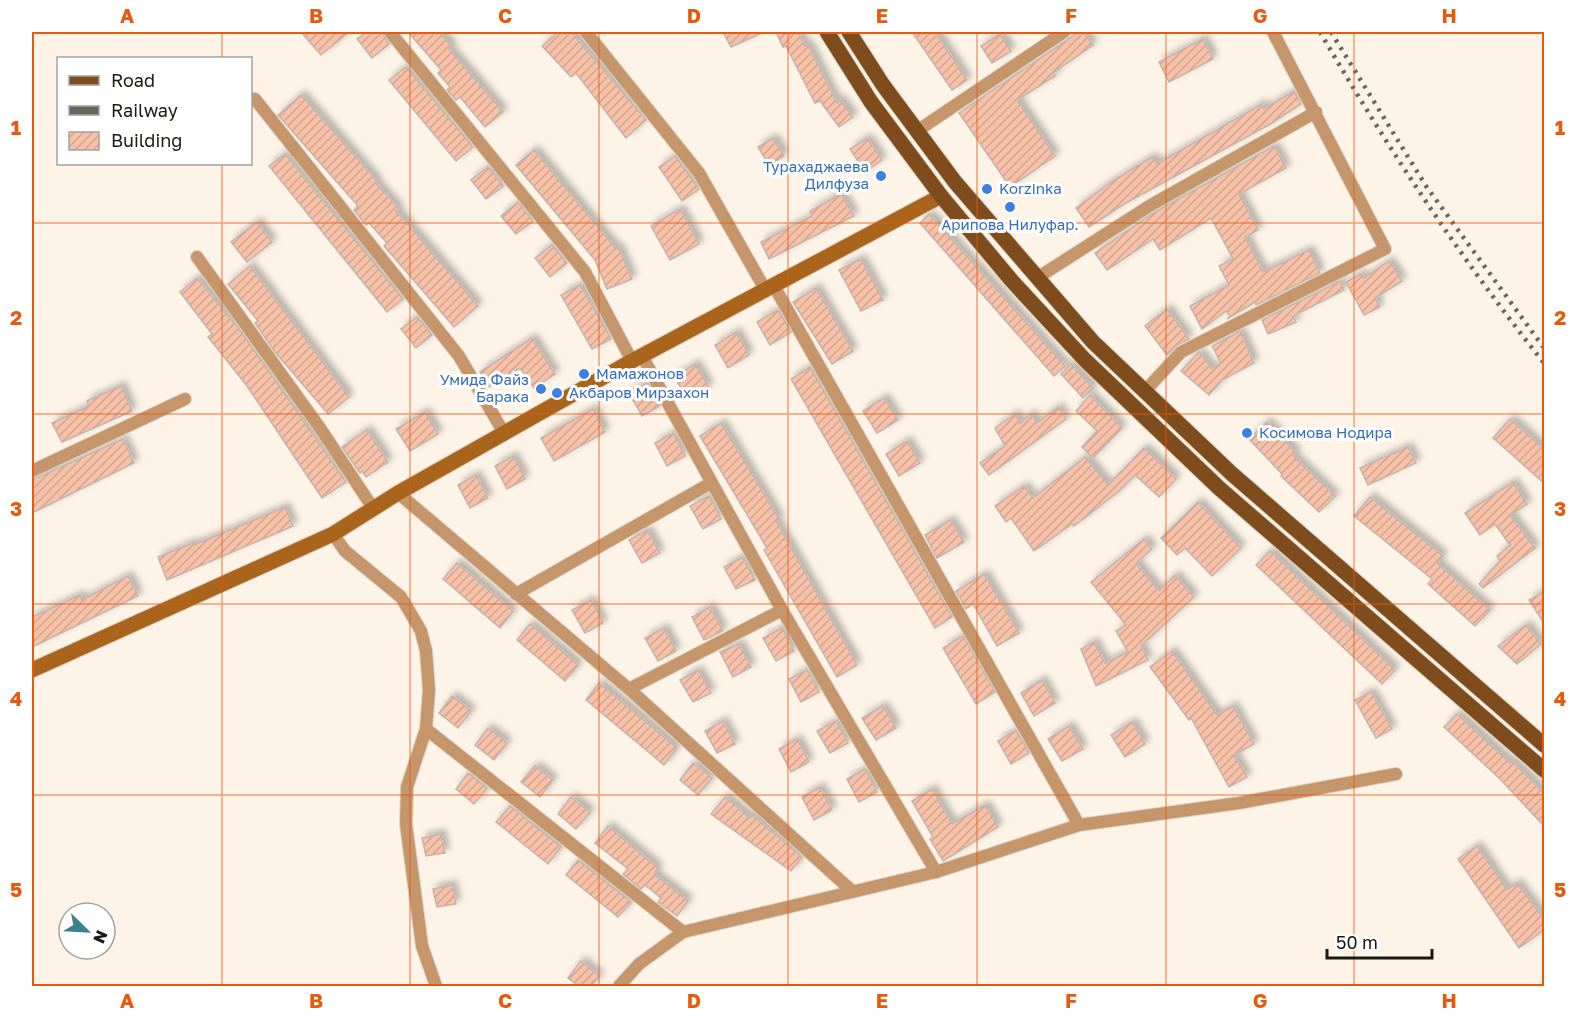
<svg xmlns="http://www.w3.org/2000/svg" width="1576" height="1018" viewBox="0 0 1576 1018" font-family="'Golos Text',sans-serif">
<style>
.building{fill:url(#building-hatch);stroke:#c3b4ad;stroke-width:1.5;filter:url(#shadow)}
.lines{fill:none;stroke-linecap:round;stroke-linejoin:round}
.street-casing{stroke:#d9d1c5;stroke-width:14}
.secondary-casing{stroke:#d9d1c5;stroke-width:17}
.primary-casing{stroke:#d9d1c5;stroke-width:17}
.street{stroke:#c5956c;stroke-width:12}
.secondary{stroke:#aa641b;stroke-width:15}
.primary{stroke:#7f4d1d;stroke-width:15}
.rail{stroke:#6a655d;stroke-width:4.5;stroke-dasharray:3 6;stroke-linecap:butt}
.grid{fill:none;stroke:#e8590c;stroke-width:1.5;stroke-opacity:0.55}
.shop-dot{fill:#3f7fe0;stroke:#fff;stroke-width:2}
.labels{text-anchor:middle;stroke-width:6;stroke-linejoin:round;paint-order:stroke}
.shop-label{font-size:15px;fill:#366cbe;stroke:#fff;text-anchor:start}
.neatline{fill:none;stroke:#e8590c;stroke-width:2}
.grid-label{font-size:20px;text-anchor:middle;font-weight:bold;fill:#e8590c}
</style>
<defs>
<pattern id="building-hatch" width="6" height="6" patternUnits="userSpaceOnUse" patternTransform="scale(1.5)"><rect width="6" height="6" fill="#f7c1a8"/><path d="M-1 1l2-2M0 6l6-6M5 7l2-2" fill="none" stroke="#d3a590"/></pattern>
<filter id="shadow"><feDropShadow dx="4.5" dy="-4.5" stdDeviation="3" flood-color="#0004"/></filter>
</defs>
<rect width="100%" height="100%" fill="#fdf4e7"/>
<g class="building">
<path d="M 301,32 L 349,32 L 321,55 Z"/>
<path d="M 367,32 L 382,32 L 389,44 L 372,58 L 357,39 Z"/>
<path d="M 408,32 L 439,32 L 452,47 L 449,49 L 503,112 L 485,127 L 460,97 L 456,100 L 447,90 L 450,87 L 438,73 L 441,70 Z"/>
<path d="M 558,32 L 571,32 L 646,120 L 626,138 L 576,73 L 571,77 L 542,46 Z"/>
<path d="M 723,32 L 764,32 L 731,47 Z"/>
<path d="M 776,32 L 798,32 L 805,46 L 808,45 L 837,103 L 840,100 L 853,117 L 839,127 L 820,101 L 815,103 L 786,46 L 783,47 Z"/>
<path d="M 912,32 L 935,32 L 967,80 L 952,90 Z"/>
<path d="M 1079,32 L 1083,32 L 1093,45 L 1053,73 L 1055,76 L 1017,100 L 1055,156 L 1010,187 L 959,113 Z"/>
<path d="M 1000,34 L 1011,51 L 992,63 L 981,46 Z"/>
<path d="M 1203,39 L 1213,59 L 1169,82 L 1159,62 Z"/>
<path d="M 406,67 L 473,147 L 456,161 L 389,80 Z"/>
<path d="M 1294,91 L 1301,104 L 1272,123 L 1124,204 L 1089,227 L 1076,208 L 1111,182 L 1152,157 L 1157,164 L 1262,104 L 1264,109 Z"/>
<path d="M 301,95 L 376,180 L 375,182 L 399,209 L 396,211 L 478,306 L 454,327 L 384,246 L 387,243 L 369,223 L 366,225 L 361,219 L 354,210 L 358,206 L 278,115 Z"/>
<path d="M 773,138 L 784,156 L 769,165 L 758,147 Z"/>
<path d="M 867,138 L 882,160 L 865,172 L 850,149 Z"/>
<path d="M 1274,146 L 1286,168 L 1239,194 L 1258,230 L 1245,237 L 1263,272 L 1309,250 L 1320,273 L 1256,305 L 1255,302 L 1227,319 L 1230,316 L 1226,311 L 1202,329 L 1190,306 L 1229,285 L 1219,266 L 1233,259 L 1211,218 L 1160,250 L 1153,239 L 1107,270 L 1095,253 L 1155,212 Z"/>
<path d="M 534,150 L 616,249 L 618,247 L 632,279 L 607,289 L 595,260 L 516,165 Z"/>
<path d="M 285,154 L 403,299 L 387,312 L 269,166 Z"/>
<path d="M 675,156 L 699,189 L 682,201 L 659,167 Z"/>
<path d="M 488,167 L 503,186 L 486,199 L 471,180 Z"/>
<path d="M 841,194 L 854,216 L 769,259 L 761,242 L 812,216 L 810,211 Z"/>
<path d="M 518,202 L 533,221 L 516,234 L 501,216 Z"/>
<path d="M 680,209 L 699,244 L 670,260 L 651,226 Z"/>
<path d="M 929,214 L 1065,366 L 1054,376 L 920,223 Z"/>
<path d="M 257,222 L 272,242 L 247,262 L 231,242 Z"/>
<path d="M 552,245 L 567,263 L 550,277 L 535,258 Z"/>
<path d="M 861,259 L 883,300 L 861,311 L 839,270 Z"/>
<path d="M 1389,261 L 1402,281 L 1375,298 L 1380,307 L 1364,315 L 1346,282 L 1361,274 L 1364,278 Z"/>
<path d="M 250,266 L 349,397 L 328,414 L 275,352 L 255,323 L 258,321 L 228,284 Z"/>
<path d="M 197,278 L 242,333 L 346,482 L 322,498 L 247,386 L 208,337 L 212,334 L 180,292 Z"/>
<path d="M 1340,281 L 1344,290 L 1293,316 L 1296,322 L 1268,334 L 1262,320 Z"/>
<path d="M 580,285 L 611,339 L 592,349 L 561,295 Z"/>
<path d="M 816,288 L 853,351 L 832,364 L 793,302 Z"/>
<path d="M 1167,309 L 1189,339 L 1177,345 L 1167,355 L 1145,326 Z"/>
<path d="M 778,310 L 791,332 L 770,345 L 757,322 Z"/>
<path d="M 417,317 L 432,335 L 416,348 L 401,329 Z"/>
<path d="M 1240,331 L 1254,363 L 1222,380 L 1209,395 L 1181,371 L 1199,352 L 1212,369 L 1221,363 L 1212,346 Z"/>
<path d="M 736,332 L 749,355 L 728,368 L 715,345 Z"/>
<path d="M 532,338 L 555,374 L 534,388 L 520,368 L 489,387 L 480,372 Z"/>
<path d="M 695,364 L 709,387 L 688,399 L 674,377 Z"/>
<path d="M 1071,364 L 1093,388 L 1083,398 L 1061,374 Z"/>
<path d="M 810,367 L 952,617 L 935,628 L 791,379 Z"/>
<path d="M 648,383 L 660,406 L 642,416 L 629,393 Z"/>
<path d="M 121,386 L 132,411 L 62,442 L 52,423 L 89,406 L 87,401 Z"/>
<path d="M 1090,395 L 1122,428 L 1093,458 L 1082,447 L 1097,431 L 1076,411 Z"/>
<path d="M 884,398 L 898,420 L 877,433 L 863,411 Z"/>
<path d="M 1058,407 L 1066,419 L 989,475 L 980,463 L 1005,446 L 995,428 L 1015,414 L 1020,423 L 1031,414 L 1037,423 Z"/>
<path d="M 593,409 L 605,432 L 554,461 L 541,438 Z"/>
<path d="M 425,412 L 438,434 L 410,451 L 396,429 Z"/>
<path d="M 1510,419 L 1545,450 L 1545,484 L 1493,438 Z"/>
<path d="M 1267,422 L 1296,453 L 1293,456 L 1335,496 L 1319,512 L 1281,476 L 1282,474 L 1249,439 Z"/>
<path d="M 721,423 L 779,519 L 776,521 L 857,665 L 837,677 L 764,550 L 767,548 L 700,436 Z"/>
<path d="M 367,430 L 388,462 L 366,477 L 362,471 L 360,473 L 342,447 Z"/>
<path d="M 673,433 L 685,456 L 667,466 L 655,443 Z"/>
<path d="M 123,439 L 134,463 L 32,513 L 32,480 Z"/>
<path d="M 907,441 L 920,463 L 899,476 L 886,454 Z"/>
<path d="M 1408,447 L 1416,463 L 1368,485 L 1360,468 Z"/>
<path d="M 1144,448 L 1176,479 L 1159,497 L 1135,475 L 1118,492 L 1074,526 L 1072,524 L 1034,551 L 1011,518 L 1006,522 L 995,506 L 1024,486 L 1033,498 L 1085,457 L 1108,485 Z"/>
<path d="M 513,456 L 525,479 L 507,489 L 495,466 Z"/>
<path d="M 476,475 L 488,498 L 470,508 L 458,485 Z"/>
<path d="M 1513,482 L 1527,504 L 1510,515 L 1535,548 L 1483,588 L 1479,584 L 1500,561 L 1497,556 L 1510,545 L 1495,524 L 1480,535 L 1465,513 Z"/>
<path d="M 709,496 L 721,519 L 703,529 L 690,506 Z"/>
<path d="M 1370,497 L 1443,556 L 1437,563 L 1490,610 L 1475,626 L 1428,584 L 1432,579 L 1354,516 Z"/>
<path d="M 1198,502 L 1241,548 L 1212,576 L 1185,548 L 1177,555 L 1161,538 Z"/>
<path d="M 285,507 L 293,526 L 167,580 L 158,557 L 193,543 L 194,545 Z"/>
<path d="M 950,520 L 964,542 L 937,558 L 925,535 Z"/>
<path d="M 647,530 L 660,553 L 642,563 L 629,540 Z"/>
<path d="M 1144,539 L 1152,549 L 1136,563 L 1159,591 L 1175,575 L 1194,597 L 1141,646 L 1148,660 L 1096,686 L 1081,649 L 1094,642 L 1105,663 L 1128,652 L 1116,631 L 1126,625 L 1091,582 Z"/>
<path d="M 1270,551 L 1395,670 L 1382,684 L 1256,565 Z"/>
<path d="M 742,557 L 755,580 L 736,589 L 724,567 Z"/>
<path d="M 457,563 L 513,611 L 500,628 L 443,579 Z"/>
<path d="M 984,574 L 1019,633 L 997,646 L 973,604 L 966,609 L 956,591 Z"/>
<path d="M 128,576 L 138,596 L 32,647 L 32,617 L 80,595 L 82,600 Z"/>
<path d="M 1545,591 L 1545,625 L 1529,600 Z"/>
<path d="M 591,600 L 603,623 L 585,633 L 572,610 Z"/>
<path d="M 710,607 L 723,631 L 704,640 L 692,617 Z"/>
<path d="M 530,624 L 578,665 L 565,681 L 517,640 Z"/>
<path d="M 1526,625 L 1541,644 L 1517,664 L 1498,646 Z"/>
<path d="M 664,628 L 676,651 L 658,661 L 645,638 Z"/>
<path d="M 782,628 L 794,651 L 776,661 L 763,638 Z"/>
<path d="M 963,636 L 995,692 L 976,704 L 943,648 Z"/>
<path d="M 739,644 L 751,667 L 733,677 L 720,652 Z"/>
<path d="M 1172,651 L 1217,715 L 1233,706 L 1254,744 L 1234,755 L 1247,777 L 1229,787 L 1191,718 L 1189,720 L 1150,667 Z"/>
<path d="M 698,670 L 711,693 L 693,702 L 680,680 Z"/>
<path d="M 807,670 L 819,692 L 801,702 L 789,679 Z"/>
<path d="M 1042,680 L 1055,703 L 1034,716 L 1021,693 Z"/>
<path d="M 599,683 L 677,748 L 664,765 L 586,700 Z"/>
<path d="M 1371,692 L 1392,729 L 1376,738 L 1355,700 Z"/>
<path d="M 452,696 L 471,711 L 458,728 L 439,713 Z"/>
<path d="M 883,706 L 896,728 L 876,740 L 862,718 Z"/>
<path d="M 1457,714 L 1510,763 L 1512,761 L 1545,794 L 1545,827 L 1500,779 L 1444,727 Z"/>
<path d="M 723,721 L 735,744 L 717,753 L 705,731 Z"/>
<path d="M 836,721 L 848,743 L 830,753 L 817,731 Z"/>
<path d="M 1132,722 L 1145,744 L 1125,757 L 1111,735 Z"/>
<path d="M 1069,726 L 1083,749 L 1062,761 L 1048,739 Z"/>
<path d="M 488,728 L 507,743 L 494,760 L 475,745 Z"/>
<path d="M 1016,730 L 1029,753 L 1011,764 L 998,741 Z"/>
<path d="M 797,739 L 809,762 L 791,772 L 779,749 Z"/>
<path d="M 693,763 L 712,778 L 698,795 L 680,780 Z"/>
<path d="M 535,766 L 553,780 L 540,797 L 521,782 Z"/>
<path d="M 865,769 L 877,792 L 859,802 L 847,779 Z"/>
<path d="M 468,773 L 487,788 L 474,804 L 456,789 Z"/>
<path d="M 820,787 L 832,810 L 814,820 L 802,797 Z"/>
<path d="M 932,789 L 952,824 L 985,805 L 998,827 L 943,861 L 930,839 L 933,837 L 912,801 Z"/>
<path d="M 571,797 L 590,812 L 576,829 L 558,814 Z"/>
<path d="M 725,797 L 750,818 L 752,815 L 802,857 L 791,871 L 711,814 Z"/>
<path d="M 510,806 L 561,847 L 548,864 L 496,822 Z"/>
<path d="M 608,826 L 658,868 L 654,874 L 688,901 L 677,916 L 658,902 L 661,898 L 645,885 L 641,889 L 623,874 L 628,869 L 595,843 Z"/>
<path d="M 441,834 L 445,853 L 426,856 L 422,838 Z"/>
<path d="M 1477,846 L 1507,890 L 1517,883 L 1545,920 L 1545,929 L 1519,948 L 1458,859 Z"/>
<path d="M 578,860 L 631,902 L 618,917 L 566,875 Z"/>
<path d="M 452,885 L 456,904 L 437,907 L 433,889 Z"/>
<path d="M 581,961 L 599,976 L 591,987 L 579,987 L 568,978 Z"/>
</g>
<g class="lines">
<g class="street-casing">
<g id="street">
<path d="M 390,32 L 585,272 L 632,361"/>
<path d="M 586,32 L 699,173 L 766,291"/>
<path d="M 255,99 L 459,356 L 504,433"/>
<path d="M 917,131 L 1064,32"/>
<path d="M 197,257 L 320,428 L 373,508"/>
<path d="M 1037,278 L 1151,205 L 1316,112"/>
<path d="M 774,286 L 1079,825"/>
<path d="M 642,356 L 782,610 L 936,872"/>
<path d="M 1144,392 L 1181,352 L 1385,249 L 1273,32"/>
<path d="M 32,471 L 185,399"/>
<path d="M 398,493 L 629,689 L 852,891"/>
<path d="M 333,534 L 345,551 L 401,597 L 421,631 L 426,651 L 429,690 L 426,729 L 407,787 L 406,824 L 422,946 L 436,986"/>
<path d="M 516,594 L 711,483"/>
<path d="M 629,689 L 782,610"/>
<path d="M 426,729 L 683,932"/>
<path d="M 619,986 L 639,964 L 683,932 L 936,872 L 1079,825 L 1239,803 L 1396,774"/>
</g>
</g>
<g class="secondary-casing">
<path id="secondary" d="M 32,670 L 333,534 L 398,493 L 632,361 L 941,196"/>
</g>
<g class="primary-casing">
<g id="primary">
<path d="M 827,32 L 871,102 L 941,196 L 1012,281 L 1085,360 L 1219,488 L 1544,770"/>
<path d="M 849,32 L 883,85 L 955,182 L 1093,342 L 1232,474 L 1544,745"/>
</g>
</g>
<use href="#street" class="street"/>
<use href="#secondary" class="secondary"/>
<use href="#primary" class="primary"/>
<g class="rail">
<path d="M 1320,32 C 1387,147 1461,259 1544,363"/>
<path d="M 1331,32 L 1426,186 L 1544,348"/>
</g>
</g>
<path class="grid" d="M 222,32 L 222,58M 410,32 L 410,986M 599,32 L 599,986M 788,32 L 788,986M 977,32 L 977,986M 1166,32 L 1166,986M 1354,32 L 1354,986M 222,164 L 222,986M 32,223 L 1544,223M 32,414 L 1544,414M 32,604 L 1544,604M 32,795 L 1544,795"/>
<g class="shop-dot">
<circle cx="881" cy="176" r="6"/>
<circle cx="987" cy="189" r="6"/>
<circle cx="1010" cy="207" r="6"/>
<circle cx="584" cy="374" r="6"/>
<circle cx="541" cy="389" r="6"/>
<circle cx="557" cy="393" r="6"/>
<circle cx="1247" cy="433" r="6"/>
</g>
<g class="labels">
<g class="shop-label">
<text x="869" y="172" text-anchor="end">Турахаджаева<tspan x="869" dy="17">Дилфуза</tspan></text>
<text x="999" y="194">Korzinka</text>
<text x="1010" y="230" text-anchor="middle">Арипова Нилуфар.</text>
<text x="596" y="379">Мамажонов</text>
<text x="529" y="385" text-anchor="end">Умида Файз<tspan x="529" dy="17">Барака</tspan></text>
<text x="569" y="398">Акбаров Мирзахон</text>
<text x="1259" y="438">Косимова Нодира</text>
</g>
</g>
<rect width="1576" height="1018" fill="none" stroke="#ffffff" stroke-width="66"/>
<rect x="57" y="57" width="195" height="108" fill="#ffffff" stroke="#a4a3a1" stroke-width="1.5"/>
<rect x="69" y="76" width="30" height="9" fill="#7f4d1d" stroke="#a4a3a1" stroke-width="1.5"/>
<text x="111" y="87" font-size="18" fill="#1c1914">Road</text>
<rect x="69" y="106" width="30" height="9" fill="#6a655d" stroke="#a4a3a1" stroke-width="1.5"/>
<text x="111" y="117" font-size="18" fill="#1c1914">Railway</text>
<rect x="69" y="132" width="30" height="18" fill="url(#building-hatch)" stroke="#a4a3a1" stroke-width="1.5"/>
<text x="111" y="147" font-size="18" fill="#1c1914">Building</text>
<g transform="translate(87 931) rotate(114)"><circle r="28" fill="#ffffff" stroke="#a4a3a1" stroke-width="1.5"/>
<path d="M0-4.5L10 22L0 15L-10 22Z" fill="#3b828b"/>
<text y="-9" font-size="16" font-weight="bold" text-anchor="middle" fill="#1c1914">N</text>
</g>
<path d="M1327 949v9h105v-9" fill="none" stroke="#1c1914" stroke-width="3"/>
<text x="1336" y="949" font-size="18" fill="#1c1914" stroke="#ffffff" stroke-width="4.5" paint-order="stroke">50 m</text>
<rect x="33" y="33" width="1510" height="952" class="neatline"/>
<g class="grid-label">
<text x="127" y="23">A</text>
<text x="316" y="23">B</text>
<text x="505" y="23">C</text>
<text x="694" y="23">D</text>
<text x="882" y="23">E</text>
<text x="1071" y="23">F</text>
<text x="1260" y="23">G</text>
<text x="1449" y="23">H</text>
<text x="16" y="135">1</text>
<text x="1560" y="135">1</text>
<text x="16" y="325">2</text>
<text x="1560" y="325">2</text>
<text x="16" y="516">3</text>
<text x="1560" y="516">3</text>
<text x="16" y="706">4</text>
<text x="1560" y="706">4</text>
<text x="16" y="897">5</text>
<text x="1560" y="897">5</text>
<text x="127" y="1008">A</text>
<text x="316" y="1008">B</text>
<text x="505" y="1008">C</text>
<text x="694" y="1008">D</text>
<text x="882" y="1008">E</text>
<text x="1071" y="1008">F</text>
<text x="1260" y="1008">G</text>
<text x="1449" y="1008">H</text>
</g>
</svg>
